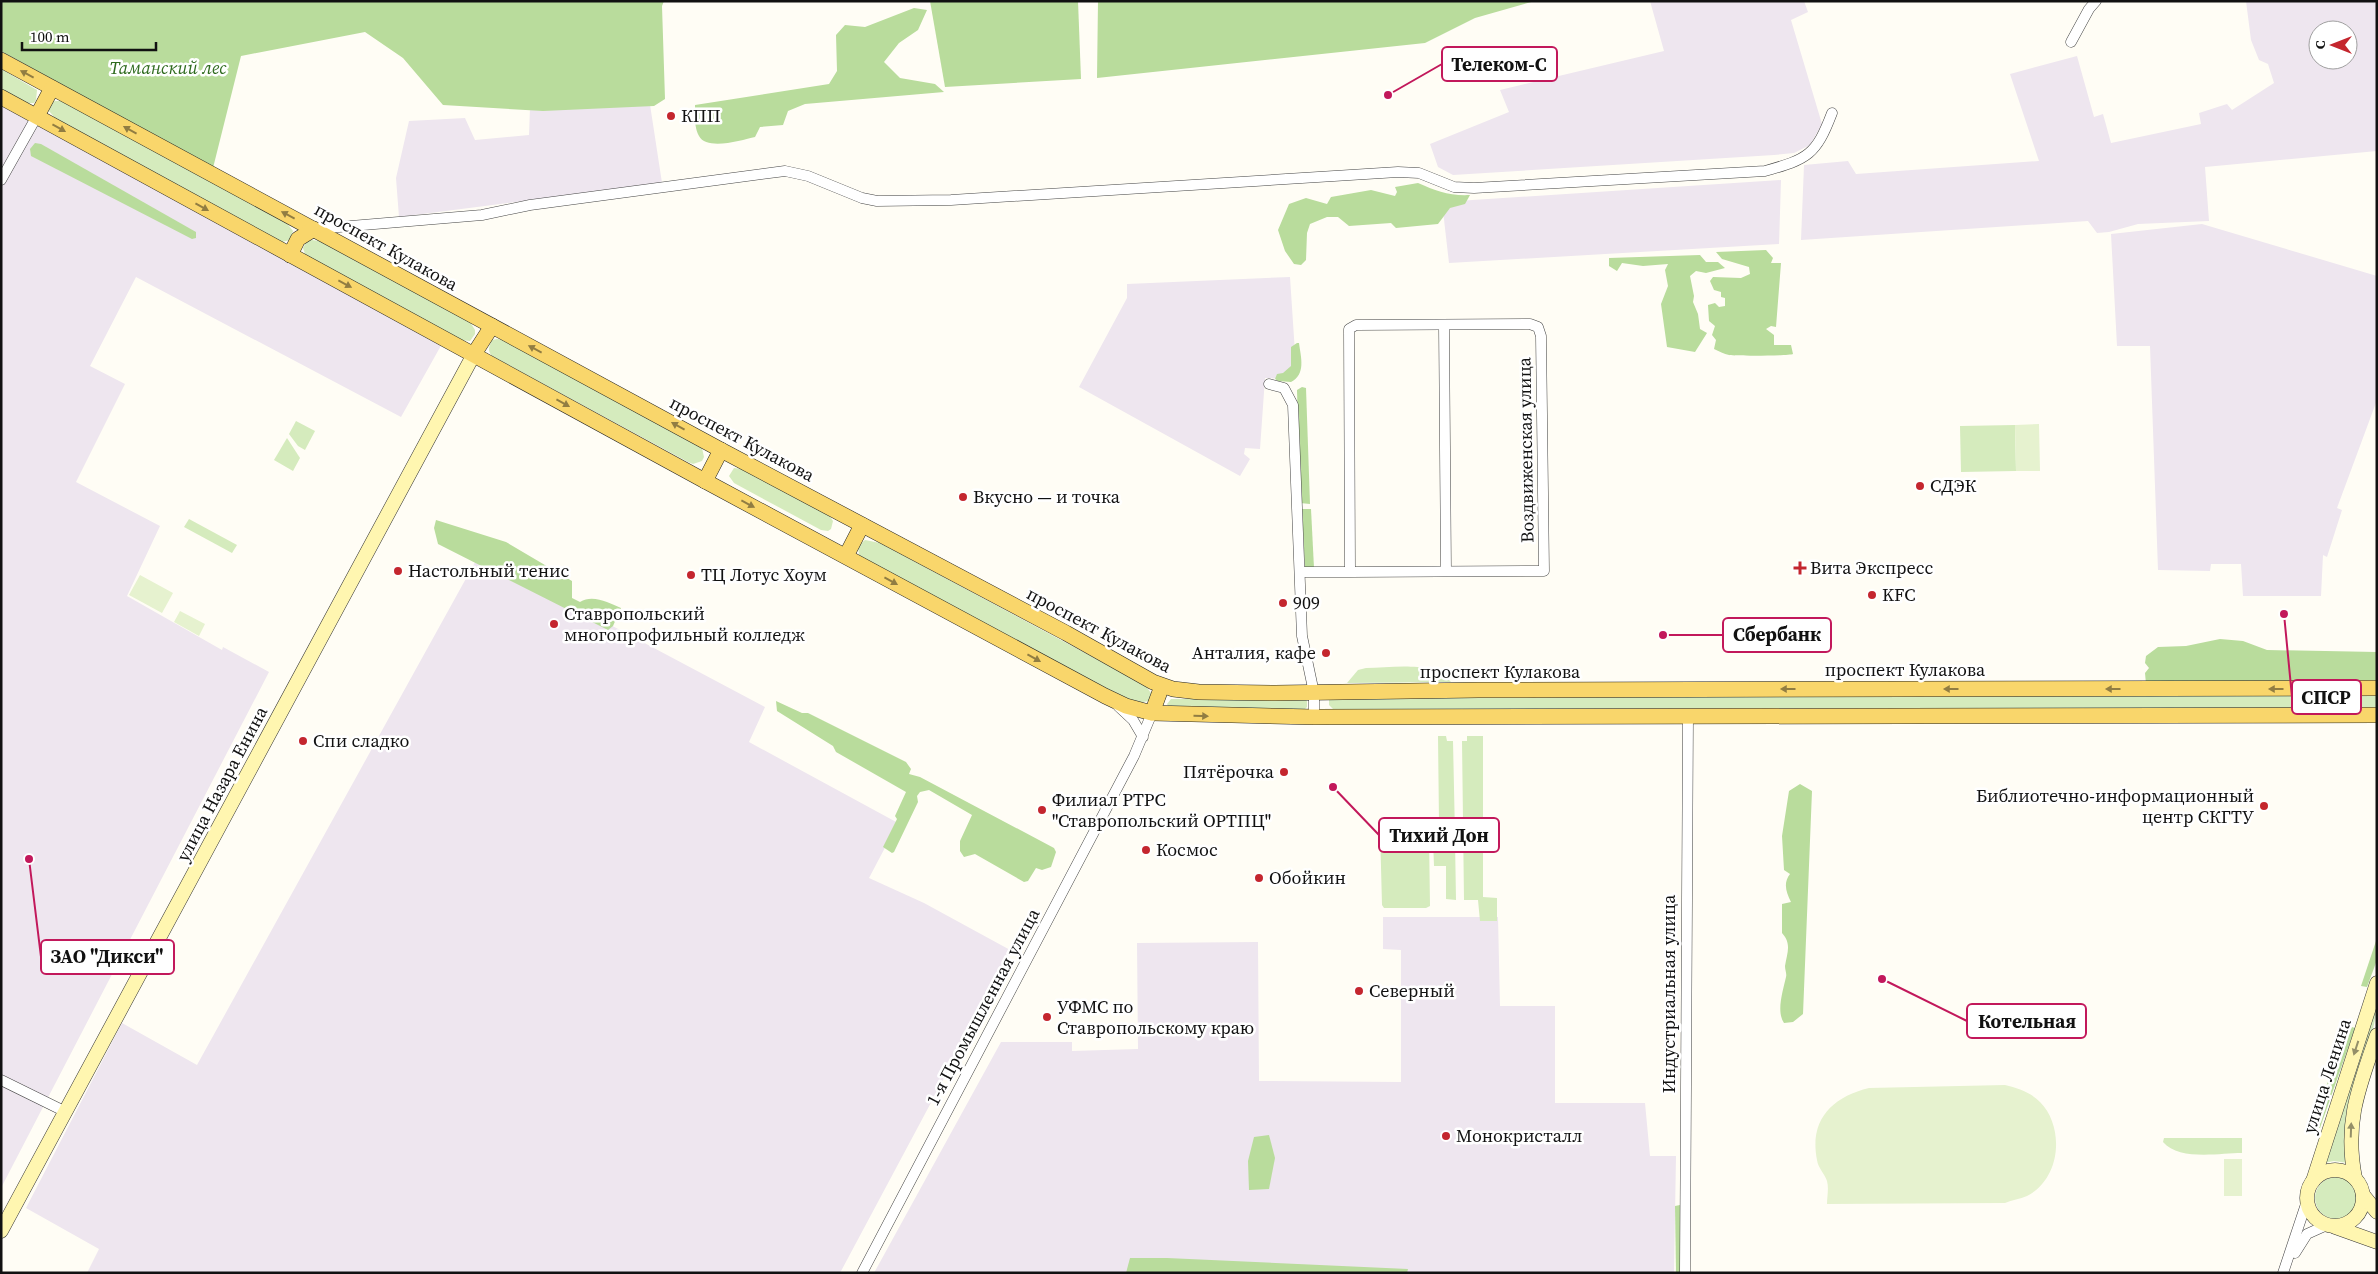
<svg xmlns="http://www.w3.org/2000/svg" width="2378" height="1274" viewBox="0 0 2378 1274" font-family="'Source Serif 4',serif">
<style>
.industrial{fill:#eee6ef;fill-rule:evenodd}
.green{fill:#d5ebbd}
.forest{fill:#b9dc9c}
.pitch{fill:#e6f2cf}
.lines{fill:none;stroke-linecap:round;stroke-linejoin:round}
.street-casing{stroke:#444;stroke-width:11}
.secondary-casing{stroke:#333;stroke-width:15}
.primary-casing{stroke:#222;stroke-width:16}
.street{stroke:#fff;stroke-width:10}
.secondary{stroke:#fff6b0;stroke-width:14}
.primary{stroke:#f9d66b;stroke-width:15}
.oneway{fill:#917d42}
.oneway2{fill:#948f68}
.poi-dot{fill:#c4262e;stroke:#fff;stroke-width:2}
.labels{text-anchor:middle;stroke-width:5;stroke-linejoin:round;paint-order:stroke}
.park-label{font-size:18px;font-style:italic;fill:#2f6b1f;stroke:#fff}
.poi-label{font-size:18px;fill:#111;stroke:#fff;text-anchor:start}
.street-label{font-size:18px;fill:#111;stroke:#fff}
.leader{fill:none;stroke:#c2185b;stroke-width:2}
.callout-dot{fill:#c2185b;stroke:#fff;stroke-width:2}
.callout{fill:#fff;stroke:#c2185b;stroke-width:2}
.callout-label{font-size:19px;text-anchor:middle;font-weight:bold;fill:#111}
</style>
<rect width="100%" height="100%" fill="#fffdf5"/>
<g class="industrial">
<path d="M 1650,1 L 1804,1 L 1808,12 L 1791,20 L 1822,124 L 1810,145 L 1794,153 L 1774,155 L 1453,175 L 1438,167 L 1430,144 L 1509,112 L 1500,90 L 1664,51 Z"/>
<path d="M 2246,1 L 2377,1 L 2377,151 L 2205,167 L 2209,221 L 2138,224 L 2109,232 L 2097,233 L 2088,221 L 1801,240 L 1804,165 L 1848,161 L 1856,174 L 2039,161 L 2010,74 L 2077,56 L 2094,117 L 2103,114 L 2111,143 L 2201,124 L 2199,113 L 2227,104 L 2232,110 L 2274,83 L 2268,64 L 2259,60 L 2251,40 ZM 2318,30 L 2348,30 L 2348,60 L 2318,60 Z"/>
<path d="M 649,98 L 662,183 L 399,217 L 396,178 L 409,121 L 465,118 L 475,140 L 529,135 L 530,108 Z"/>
<path d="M 1,106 L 29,121 L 1,172 Z"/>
<path d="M 36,125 L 443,342 L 401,417 L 136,277 L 90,366 L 125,384 L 76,482 L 160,526 L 127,596 L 222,650 L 223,647 L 269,672 L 1,1188 L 1,188 Z"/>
<path d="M 1781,180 L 1779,244 L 1449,263 L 1442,202 Z"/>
<path d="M 2202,224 L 2377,276 L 2377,400 L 2337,508 L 2342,510 L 2327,557 L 2323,555 L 2321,596 L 2243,596 L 2241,564 L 2211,564 L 2210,571 L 2158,570 L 2150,346 L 2117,346 L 2111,234 Z"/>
<path d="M 1290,277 L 1296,368 L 1288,379 L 1265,378 L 1260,449 L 1245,448 L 1244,454 L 1250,459 L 1240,476 L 1079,387 L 1127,298 L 1127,284 Z"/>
<path d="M 479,555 L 765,707 L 749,742 L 898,823 L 869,878 L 924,903 L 1012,951 L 840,1273 L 87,1273 L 99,1249 L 26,1208 L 122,1023 L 197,1065 Z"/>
<path d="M 1383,917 L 1498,917 L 1500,1006 L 1555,1006 L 1555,1103 L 1645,1103 L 1650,1156 L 1676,1156 L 1674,1273 L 874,1273 L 1001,1042 L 1072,1042 L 1072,1051 L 1138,1049 L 1137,943 L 1258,942 L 1259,1081 L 1401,1082 L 1401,950 L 1383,949 Z"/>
</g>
<g class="green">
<path d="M 1,69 L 37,90 L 36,100 L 34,103 L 26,103 L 1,89 Z"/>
<path d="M 55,101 L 63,101 L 286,222 L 293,231 L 290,240 L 282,242 L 55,118 L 49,111 L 51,103 Z"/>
<path d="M 312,240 L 319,241 L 470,322 L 475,330 L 475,334 L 470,341 L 461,340 L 306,257 L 303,248 L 307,241 Z"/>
<path d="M 497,339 L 505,340 L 702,448 L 704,457 L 702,461 L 693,464 L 688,462 L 492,356 C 487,350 489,347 492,340 Z"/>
<path d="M 296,421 L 315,431 L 305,450 L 298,446 L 289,434 Z"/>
<path d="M 2015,425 L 2016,471 L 1961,472 L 1960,426 Z"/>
<path d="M 287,438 L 300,458 L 293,471 L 274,460 Z"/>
<path d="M 734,468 L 742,469 L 829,515 L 833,521 L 831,529 L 828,531 L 821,530 L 734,483 L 729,476 Z"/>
<path d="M 189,519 L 237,545 L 232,553 L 184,527 Z"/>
<path d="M 865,540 L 880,543 L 1145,685 L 1151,693 L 1149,701 L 1137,703 L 1107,689 L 862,558 L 859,555 L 858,546 Z"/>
<path d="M 1366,668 C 1393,668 1432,660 1451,682 L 1347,683 L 1358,670 Z"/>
<path d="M 1333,696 L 2377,696 L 2377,708 L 1333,709 L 1329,705 L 1329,700 Z"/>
<path d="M 1304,698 L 1307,701 L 1307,707 L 1304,710 L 1169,708 L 1167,704 L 1171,699 Z"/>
<path d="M 1438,736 L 1446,736 L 1447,741 L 1453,741 L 1455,835 L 1429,835 L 1430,906 L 1426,908 L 1384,908 L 1382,905 L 1380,829 L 1385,824 L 1439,823 Z"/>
<path d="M 1467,736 L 1483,736 L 1483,897 L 1497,898 L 1497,921 L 1480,921 L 1478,900 L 1464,900 L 1462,741 L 1467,741 Z"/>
<path d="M 1433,840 L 1455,840 L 1456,900 L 1446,899 L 1446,866 L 1434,866 Z"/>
<path d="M 2377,1000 C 2377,1038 2354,1071 2347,1109 C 2344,1127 2347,1145 2348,1163 L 2334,1161 L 2324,1163 Z"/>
<path d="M 2164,1138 L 2242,1138 L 2242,1153 C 2219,1153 2179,1161 2163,1142 Z"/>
<circle cx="2336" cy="1198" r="21"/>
</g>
<g class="forest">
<path d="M 1,1 L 664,1 L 662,6 L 665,99 L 654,106 L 543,111 L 443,105 L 403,58 L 365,32 L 241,56 L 213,168 L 1,51 Z"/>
<path d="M 930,1 L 1078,1 L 1081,79 L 945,87 Z"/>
<path d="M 1098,1 L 1535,1 L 1475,18 L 1425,43 L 1097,78 Z"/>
<path d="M 914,8 L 927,10 L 918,30 L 899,43 L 884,62 L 900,78 L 935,84 L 944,92 L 805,104 L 788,111 L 783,125 L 760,127 L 755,137 C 742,140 707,151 699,136 C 694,127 695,115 695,105 L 829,84 L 837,71 L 836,35 L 845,25 L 865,27 Z"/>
<path d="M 35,143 L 41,144 L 196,232 L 196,238 L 192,239 L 31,156 L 30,149 Z"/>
<path d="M 1418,183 C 1436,191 1449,196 1470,195 L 1465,204 L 1450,208 L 1438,224 L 1396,228 L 1391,223 L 1349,226 L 1338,217 L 1327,217 L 1310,224 L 1307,233 L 1306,260 L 1301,265 L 1294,264 L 1285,251 L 1278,230 L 1289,204 L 1306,198 L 1327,204 L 1331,197 L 1371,190 L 1395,196 L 1397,192 L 1395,187 Z"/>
<path d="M 1766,250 L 1773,258 L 1771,263 L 1781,263 L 1776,327 L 1771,326 L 1766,329 L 1774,335 L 1774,345 L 1791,345 L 1793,354 C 1789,356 1736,356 1729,355 C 1724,354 1719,351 1714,349 L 1716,340 L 1712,335 L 1715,326 L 1709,321 L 1708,305 L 1715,303 L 1719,307 L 1725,306 L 1725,298 L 1721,297 L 1721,292 L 1714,290 L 1710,281 L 1713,277 L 1741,278 L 1750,274 L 1749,267 L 1722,259 L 1716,252 Z"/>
<path d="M 1700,255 L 1706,262 L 1718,262 L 1725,268 L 1706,273 L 1696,271 L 1690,276 L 1694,296 L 1693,302 L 1698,314 L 1700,329 L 1707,333 L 1695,352 L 1667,347 L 1661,304 L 1668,286 L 1665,270 L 1668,264 L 1643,266 L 1622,263 L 1617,271 L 1609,266 L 1609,258 Z"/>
<path d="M 1297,343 L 1299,343 C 1301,358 1306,374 1291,382 L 1278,381 L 1275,379 L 1277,374 L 1283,373 L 1291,366 L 1291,347 Z"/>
<path d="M 1302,387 L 1306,388 L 1310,504 L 1300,503 L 1297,390 Z"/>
<path d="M 1302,509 L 1311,509 L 1314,568 L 1305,568 Z"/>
<path d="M 436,520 L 506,542 L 572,581 L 572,598 L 580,602 C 593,594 609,603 621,608 L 613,626 L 608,630 L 438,544 L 434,528 Z"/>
<path d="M 2220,639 L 2243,641 L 2267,650 L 2377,652 L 2377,683 L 2146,684 L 2145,673 L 2149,668 L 2145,663 L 2146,656 L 2158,647 L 2186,646 Z"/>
<path d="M 776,701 L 802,713 L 808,713 L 906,762 L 911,769 L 909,774 L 920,777 L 1054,848 L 1056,852 L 1051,867 L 1042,870 L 1036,868 L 1028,881 L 1024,882 L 975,854 L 964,857 L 960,851 L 960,841 L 972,815 L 929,790 L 920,792 L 917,796 L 918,802 L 894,852 L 892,853 L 883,847 L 897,819 L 895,816 L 906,792 L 836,752 L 833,746 L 777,711 Z"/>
<path d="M 1800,784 L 1812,791 L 1803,1014 L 1793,1022 L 1784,1023 C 1776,1011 1783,991 1786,977 C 1787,974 1785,970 1785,966 C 1787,953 1792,944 1782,933 L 1782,904 L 1791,902 C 1786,892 1783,883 1790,874 L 1784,870 L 1782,836 L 1789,791 Z"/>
<path d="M 2377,938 L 2377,960 L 2367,987 L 2361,986 Z"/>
<path d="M 2346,1025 L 2355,1028 L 2320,1128 L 2313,1128 Z"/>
<path d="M 1269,1135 L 1275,1158 L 1269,1189 L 1249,1190 L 1248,1161 L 1254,1137 Z"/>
<path d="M 1680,1205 L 1682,1273 L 1676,1273 L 1675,1206 Z"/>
<path d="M 1130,1258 L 1167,1258 L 1408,1269 L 1407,1273 L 1126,1273 Z"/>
</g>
<g class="pitch">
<path d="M 2039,424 L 2040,471 L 2016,471 L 2015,425 Z"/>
<path d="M 140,575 L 173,593 L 162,613 L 129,595 Z"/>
<path d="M 180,611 L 205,624 L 199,636 L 174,622 Z"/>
<path d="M 2005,1085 C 2018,1088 2030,1092 2040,1102 C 2065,1127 2061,1179 2027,1196 C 2020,1199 2012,1200 2005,1203 L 1827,1204 C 1827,1197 1829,1188 1827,1181 C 1825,1174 1818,1168 1817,1160 C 1809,1120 1832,1097 1869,1088 Z"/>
<rect x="2224" y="1159" width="18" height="37"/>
</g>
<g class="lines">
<g class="street-casing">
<g id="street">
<path d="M 2071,42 L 2089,9 L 2096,1"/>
<path d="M 1,180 L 37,116"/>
<path d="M 315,229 L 482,215 L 530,205 L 785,171 L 808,176 L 862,198 L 877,201 L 951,200 L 1398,172 L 1419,173 L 1454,187 L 1474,188 L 1765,171 C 1808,159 1816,155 1832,113"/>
<path d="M 1444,325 L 1446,571"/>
<path d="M 1269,384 L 1284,388 L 1293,405 L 1302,636 L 1314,693 L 1314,717"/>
<path d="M 1301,572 L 1350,572 L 1349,329 L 1356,325 L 1530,324 L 1538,327 L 1541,336 L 1544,571 L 1350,572"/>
<path d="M 1118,706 L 1133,720 L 1143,737"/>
<path d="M 1,1080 L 66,1112"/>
<path d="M 2295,1253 L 2307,1234 L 2327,1225"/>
<path d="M 862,1273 L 1134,756 L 1152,713"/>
<path d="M 1685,1273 L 1688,716"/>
<path d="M 2283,1273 L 2307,1201"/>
</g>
</g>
<g class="secondary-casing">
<g id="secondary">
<circle cx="2335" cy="1198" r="28"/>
<path d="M 2355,1178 C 2344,1122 2359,1087 2377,1035"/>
<path d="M 2313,1181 L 2377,983"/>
<path d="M 2363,1195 L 2377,1212"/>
<path d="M 2335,1227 L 2377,1242"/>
<path d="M 1,1231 L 474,354"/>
</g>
</g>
<g class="primary-casing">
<g id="primary">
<path d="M 1,60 L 721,450 L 1066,633 L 1153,682 L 1173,689 L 1199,692 L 1275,693 L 1478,690 L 2377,688"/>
<path d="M 1,97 L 705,481 L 1105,696 L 1126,706 L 1152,713 L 1314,717 L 2377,715"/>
<path d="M 37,116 L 52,88"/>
<path d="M 290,255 L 298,239 L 314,229"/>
<path d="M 474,354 L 492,326"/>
<path d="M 705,481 L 721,450"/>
<path d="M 846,556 L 862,525"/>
<path d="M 1152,713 L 1162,686"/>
</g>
</g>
<use href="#street" class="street"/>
<use href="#secondary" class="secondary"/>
<use href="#primary" class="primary"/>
</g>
<defs><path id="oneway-solid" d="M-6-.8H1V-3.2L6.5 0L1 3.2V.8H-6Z" transform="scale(1.25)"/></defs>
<g class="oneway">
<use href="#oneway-solid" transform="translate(27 74) rotate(-152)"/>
<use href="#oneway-solid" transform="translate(59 128) rotate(29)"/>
<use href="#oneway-solid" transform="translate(130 130) rotate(-151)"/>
<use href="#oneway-solid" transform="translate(202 207) rotate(29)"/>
<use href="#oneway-solid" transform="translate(288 215) rotate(-152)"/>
<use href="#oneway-solid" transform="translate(345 284) rotate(28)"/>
<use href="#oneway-solid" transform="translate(535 349) rotate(-152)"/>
<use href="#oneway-solid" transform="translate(563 403) rotate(29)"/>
<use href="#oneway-solid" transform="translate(678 426) rotate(-151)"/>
<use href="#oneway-solid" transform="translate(748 504) rotate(28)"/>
<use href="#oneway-solid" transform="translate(891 581) rotate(29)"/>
<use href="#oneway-solid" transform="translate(1034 658) rotate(29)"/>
<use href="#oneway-solid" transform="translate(1788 689) rotate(-180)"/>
<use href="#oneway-solid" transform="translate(1951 689) rotate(180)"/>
<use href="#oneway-solid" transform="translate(2113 689) rotate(180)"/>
<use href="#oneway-solid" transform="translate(2276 689) rotate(180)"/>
<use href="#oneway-solid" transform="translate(1201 716) rotate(2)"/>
</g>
<g class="oneway2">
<use href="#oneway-solid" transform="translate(2356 1048) rotate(108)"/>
<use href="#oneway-solid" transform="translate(2351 1130) rotate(-88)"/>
</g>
<g class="poi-dot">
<circle cx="671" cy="116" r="5"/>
<circle cx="1920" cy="486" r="5"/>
<circle cx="963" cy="497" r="5"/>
<path d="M1797.5 560.5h5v5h5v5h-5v5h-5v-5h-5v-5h5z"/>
<circle cx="398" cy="571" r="5"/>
<circle cx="691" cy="575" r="5"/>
<circle cx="1872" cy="595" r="5"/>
<circle cx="1283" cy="603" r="5"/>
<circle cx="554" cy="624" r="5"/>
<circle cx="1326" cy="653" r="5"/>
<circle cx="303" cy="741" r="5"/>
<circle cx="1284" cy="772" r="5"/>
<circle cx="2264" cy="806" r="5"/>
<circle cx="1042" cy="810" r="5"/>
<circle cx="1146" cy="850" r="5"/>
<circle cx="1259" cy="878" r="5"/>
<circle cx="1359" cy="991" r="5"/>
<circle cx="1047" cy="1017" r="5"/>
<circle cx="1446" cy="1136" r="5"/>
</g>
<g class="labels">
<g class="park-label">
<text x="168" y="74">Таманский лес</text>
</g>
<g class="poi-label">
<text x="681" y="122">КПП</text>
<text x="1930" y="492">СДЭК</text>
<text x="973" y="503">Вкусно — и точка</text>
<text x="1810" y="574">Вита Экспресс</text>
<text x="408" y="577">Настольный тенис</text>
<text x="701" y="581">ТЦ Лотус Хоум</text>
<text x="1882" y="601">KFC</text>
<text x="1293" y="609">909</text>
<text x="564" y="620">Ставропольский<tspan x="564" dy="21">многопрофильный колледж</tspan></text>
<text x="1316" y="659" text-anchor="end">Анталия, кафе</text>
<text x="313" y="747">Спи сладко</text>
<text x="1274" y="778" text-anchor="end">Пятёрочка</text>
<text x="2254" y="802" text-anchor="end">Библиотечно-информационный<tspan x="2254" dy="21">центр СКГТУ</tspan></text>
<text x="1052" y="806">Филиал РТРС<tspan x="1052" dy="21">"Ставропольский ОРТПЦ"</tspan></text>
<text x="1156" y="856">Космос</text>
<text x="1269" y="884">Обойкин</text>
<text x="1369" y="997">Северный</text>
<text x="1057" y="1013">УФМС по<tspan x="1057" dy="21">Ставропольскому краю</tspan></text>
<text x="1456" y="1142">Монокристалл</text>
</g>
<g class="street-label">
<text transform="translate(386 247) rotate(29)" y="6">проспект Кулакова</text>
<text transform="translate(742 439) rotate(28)" y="6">проспект Кулакова</text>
<text transform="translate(1526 450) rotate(-91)" y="6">Воздвиженская улица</text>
<text transform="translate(1099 630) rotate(28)" y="6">проспект Кулакова</text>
<text x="1905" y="676">проспект Кулакова</text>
<text x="1500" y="678">проспект Кулакова</text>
<text transform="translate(222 784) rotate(-62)" y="6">улица Назара Енина</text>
<text transform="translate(1669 994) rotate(-90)" y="6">Индустриальная улица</text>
<text transform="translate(983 1007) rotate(-62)" y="6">1-я Промышленная улица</text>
<text transform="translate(2327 1076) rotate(-72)" y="6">улица Ленина</text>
</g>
</g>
<path class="leader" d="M1388 95L1442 64M1663 635L1723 635M2284 614L2292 697M1333 787L1379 835M29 859L41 957M1882 979L1967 1021"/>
<g class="callout-dot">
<circle cx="1388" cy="95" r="5"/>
<circle cx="1663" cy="635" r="5"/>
<circle cx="2284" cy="614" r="5"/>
<circle cx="1333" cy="787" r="5"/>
<circle cx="29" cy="859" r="5"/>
<circle cx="1882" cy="979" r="5"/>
</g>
<g class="callout">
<rect x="1442" y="47" width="115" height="34" rx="5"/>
<rect x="1723" y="618" width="108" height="34" rx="5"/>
<rect x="2292" y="680" width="69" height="34" rx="5"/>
<rect x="1379" y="818" width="120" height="34" rx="5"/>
<rect x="41" y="940" width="133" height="34" rx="5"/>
<rect x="1967" y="1004" width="119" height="34" rx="5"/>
</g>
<g class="callout-label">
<text x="1499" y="71">Телеком-С</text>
<text x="1777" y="641">Сбербанк</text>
<text x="2326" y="704">СПСР</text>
<text x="1439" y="842">Тихий Дон</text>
<text x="107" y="963">ЗАО "Дикси"</text>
<text x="2027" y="1028">Котельная</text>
</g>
<rect width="2378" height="1274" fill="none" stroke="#111111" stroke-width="5"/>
<g transform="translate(2333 45) rotate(270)"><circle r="24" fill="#ffffff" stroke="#a0a0a0"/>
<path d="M0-4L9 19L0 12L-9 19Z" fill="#c4262e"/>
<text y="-8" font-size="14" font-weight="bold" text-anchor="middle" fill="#111111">С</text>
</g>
<path d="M22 42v8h134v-8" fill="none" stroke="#111111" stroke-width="2.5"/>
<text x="30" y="42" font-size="15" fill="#111111" stroke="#ffffff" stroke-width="4" paint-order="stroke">100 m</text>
</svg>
